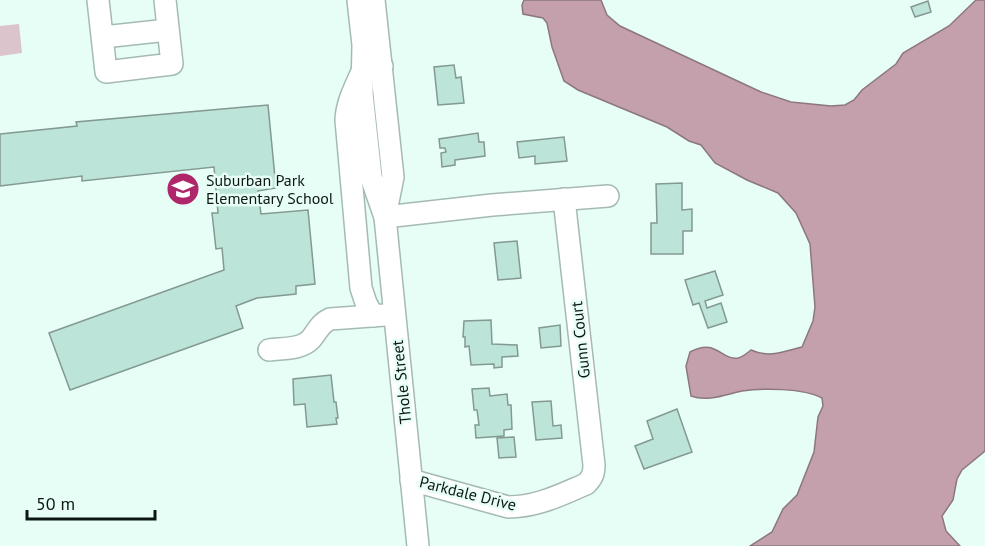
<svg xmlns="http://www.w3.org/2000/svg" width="985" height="546" viewBox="0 0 985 546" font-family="'PT Sans',sans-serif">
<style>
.green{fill:#dbc4cc}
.water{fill:#c3a0ac;stroke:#8d777e;stroke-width:1.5}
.building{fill:#bce4d8;stroke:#839992;stroke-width:1.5}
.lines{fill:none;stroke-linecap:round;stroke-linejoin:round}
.minor-casing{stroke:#a4bab3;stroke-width:24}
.minor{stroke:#fff;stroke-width:21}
.labels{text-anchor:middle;stroke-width:5;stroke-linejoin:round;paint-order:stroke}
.poi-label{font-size:16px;fill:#0e1614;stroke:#e7fef7;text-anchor:start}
.street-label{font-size:16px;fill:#0e1614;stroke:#e7fef7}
</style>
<rect width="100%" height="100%" fill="#e7fef7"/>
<path class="green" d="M 19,24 L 22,53 L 0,56 L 0,26 Z"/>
<path class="water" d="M 524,0 L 601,0 L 607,15 L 620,26 L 761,92 L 791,102 L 831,106 L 845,105 L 854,100 L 862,90 L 896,64 L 903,53 L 949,26 L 976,0 L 985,0 L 985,451 L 962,470 L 957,479 L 953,500 L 942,516 L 946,531 L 960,546 L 750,546 L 772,532 L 783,509 L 797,495 L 814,452 L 818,417 L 823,406 L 822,398 C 803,388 763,388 742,391 C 724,395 707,402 691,396 L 686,366 L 690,352 C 717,338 720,360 738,358 C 743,357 747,353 751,350 C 769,358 783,352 802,347 L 813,321 L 815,307 L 810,244 L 796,213 L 778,193 L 747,180 L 715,163 L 701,145 L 689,141 L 667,127 L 578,90 L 564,81 L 552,47 L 547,23 L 543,18 L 523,14 L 522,5 Z"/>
<g class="building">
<path d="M 928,1 L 931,12 L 915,17 L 911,7 Z"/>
<path d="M 454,65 L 456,78 L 461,77 L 464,103 L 438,105 L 434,67 Z"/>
<path d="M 268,105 L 276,188 L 258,191 L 261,214 L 308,210 L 315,284 L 296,286 L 296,294 L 257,298 L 236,306 L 243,328 L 70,390 L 49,333 L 224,270 L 222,248 L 216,249 L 212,213 L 218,213 L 214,167 L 82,181 L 82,176 L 0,186 L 0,134 L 77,126 L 76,122 Z"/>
<path d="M 478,133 L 479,142 L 484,142 L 485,156 L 455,160 L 455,165 L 442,167 L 441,153 L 446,152 L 445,148 L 440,148 L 439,139 Z"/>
<path d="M 564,137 L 567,161 L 535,164 L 535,156 L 519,158 L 517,142 Z"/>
<path d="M 682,183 L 682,210 L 692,209 L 692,231 L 683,231 L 683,254 L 651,254 L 651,223 L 657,223 L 656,184 Z"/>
<path d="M 517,241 L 521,278 L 498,280 L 494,243 Z"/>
<path d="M 715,271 L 723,295 L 705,301 L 707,308 L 721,303 L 727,322 L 708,328 L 699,303 L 693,305 L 685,280 Z"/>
<path d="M 491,320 L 492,344 L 517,345 L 518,356 L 502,357 L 502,367 L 494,368 L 494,364 L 471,365 L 469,346 L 465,347 L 465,337 L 463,337 L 464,321 Z"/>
<path d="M 560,325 L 561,346 L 541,348 L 539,328 Z"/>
<path d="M 331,375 L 334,402 L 336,402 L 338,418 L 336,418 L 337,424 L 307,427 L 305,404 L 294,405 L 293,379 Z"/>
<path d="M 489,388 L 490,396 L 507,394 L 508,405 L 511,405 L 512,429 L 504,430 L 504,436 L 476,438 L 475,425 L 479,425 L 477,410 L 474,410 L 472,389 Z"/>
<path d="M 551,401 L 553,426 L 561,425 L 562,438 L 536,440 L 532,402 Z"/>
<path d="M 677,409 L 692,452 L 644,469 L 635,446 L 653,439 L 647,421 Z"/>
<path d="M 514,437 L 516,457 L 499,458 L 497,438 Z"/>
</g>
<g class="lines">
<g class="minor-casing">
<g id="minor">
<path d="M 98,0 L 106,72 L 172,64 L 165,0"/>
<path d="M 358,0 L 363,45 L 362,94 L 371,177 L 385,217"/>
<path d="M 374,0 L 393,177 L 385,217 L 418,546"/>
<path d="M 103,37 L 168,30"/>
<path d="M 385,217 L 492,205 L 608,196"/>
<path d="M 373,316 L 366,303 L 361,288 L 346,120 C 347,101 356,86 363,69 L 382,66"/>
<path d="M 269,350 C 282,348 301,350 311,339 C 318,331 319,324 330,319 L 385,315"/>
<path d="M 411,480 L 508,507 C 537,507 560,495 586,484 C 592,478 594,474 594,465 L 564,199"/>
</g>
</g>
<use href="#minor" class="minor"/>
</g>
<defs>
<g id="school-disc" transform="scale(1.725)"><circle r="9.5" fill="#af276a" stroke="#e7fef7"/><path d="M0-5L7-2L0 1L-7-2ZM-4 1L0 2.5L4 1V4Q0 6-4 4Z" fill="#fff"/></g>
</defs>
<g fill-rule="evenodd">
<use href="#school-disc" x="183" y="189"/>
</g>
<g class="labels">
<g class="poi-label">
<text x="206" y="186">Suburban Park<tspan x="206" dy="18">Elementary School</tspan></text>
</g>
<g class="street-label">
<text transform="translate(580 340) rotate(-96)" y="6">Gunn Court</text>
<text transform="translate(401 382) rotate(-96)" y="6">Thole Street</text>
<text transform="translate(468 493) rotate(14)" y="6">Parkdale Drive</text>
</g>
</g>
<path d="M27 510v9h128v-9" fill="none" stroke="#0e1614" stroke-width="3"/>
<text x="36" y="510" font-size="18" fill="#0e1614" stroke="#e7fef7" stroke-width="4.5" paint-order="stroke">50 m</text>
</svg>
